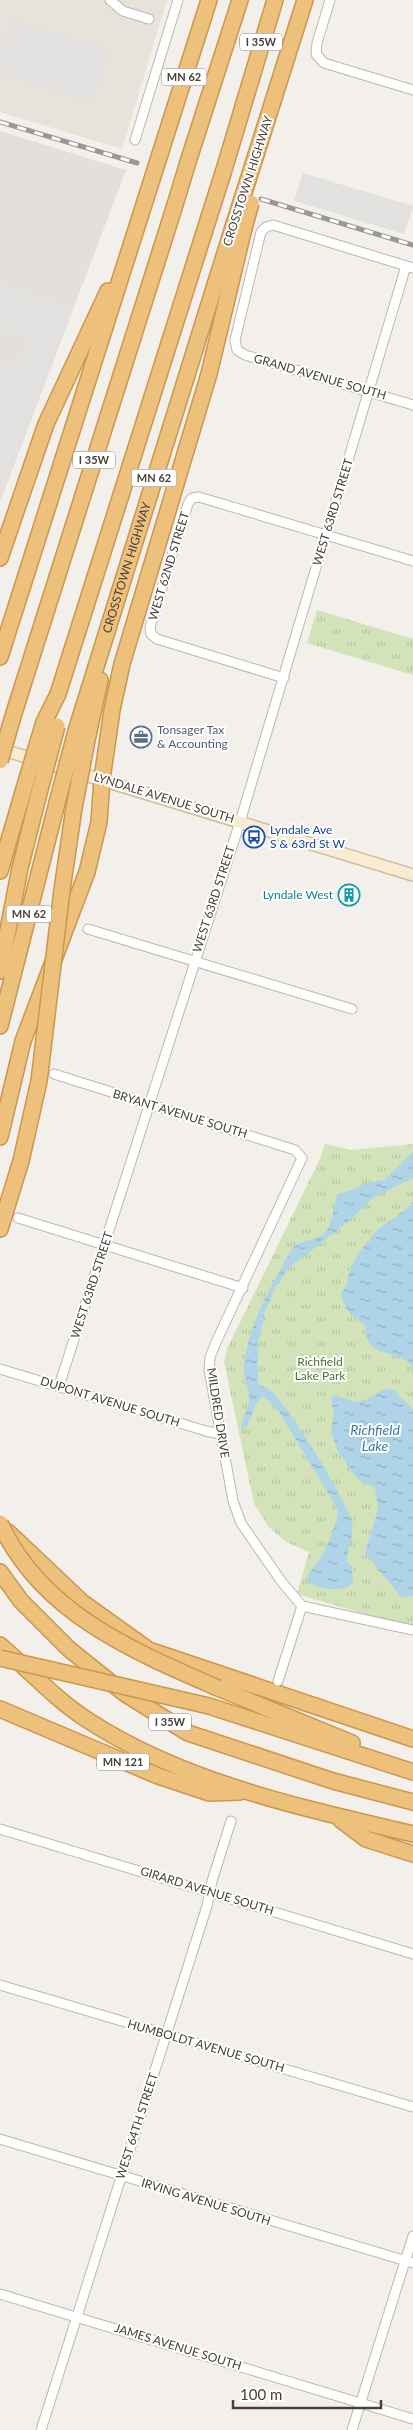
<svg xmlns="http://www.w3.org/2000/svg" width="413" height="2430" viewBox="0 0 413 2430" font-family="Lato,sans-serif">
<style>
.residential{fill:#e7e2da}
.industrial{fill:#e3e0dc}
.park{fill:url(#park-tufts)}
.parking{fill:#e3e1df}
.water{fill:url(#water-ripples)}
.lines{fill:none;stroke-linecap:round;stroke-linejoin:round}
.minor-casing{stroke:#beb7ae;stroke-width:11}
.secondary-casing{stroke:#cdbfa0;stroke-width:14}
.motorway-casing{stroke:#cb964d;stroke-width:18}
.minor{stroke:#fff;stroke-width:9}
.secondary{stroke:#f9ecd0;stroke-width:11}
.motorway{stroke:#edc17c;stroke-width:15}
.rail-casing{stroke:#989898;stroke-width:5}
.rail{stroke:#fff;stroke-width:3;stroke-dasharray:9;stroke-linecap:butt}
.motorway-bridge-casing{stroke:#cb964d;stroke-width:18;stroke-linecap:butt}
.motorway-bridge{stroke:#edc17c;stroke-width:15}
.labels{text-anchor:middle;stroke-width:4;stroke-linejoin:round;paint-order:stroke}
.shield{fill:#fff;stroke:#7e7a75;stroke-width:1}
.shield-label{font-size:11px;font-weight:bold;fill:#47413a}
.street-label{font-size:12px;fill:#47413a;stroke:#fff}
.service-label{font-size:12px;fill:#4e5e75;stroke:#fff;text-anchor:start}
.transit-label{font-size:12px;fill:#164399;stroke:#fff;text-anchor:start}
.culture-label{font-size:12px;fill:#0d838f;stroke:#fff;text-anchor:end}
.park-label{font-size:12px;fill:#4e7233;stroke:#fff}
.water-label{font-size:14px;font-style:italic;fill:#3d7aa0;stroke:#fff}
</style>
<defs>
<pattern id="park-tufts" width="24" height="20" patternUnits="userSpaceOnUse" patternTransform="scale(1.25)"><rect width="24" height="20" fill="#d2e3b9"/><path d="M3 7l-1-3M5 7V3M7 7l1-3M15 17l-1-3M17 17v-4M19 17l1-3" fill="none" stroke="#b6c4a0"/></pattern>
<pattern id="water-ripples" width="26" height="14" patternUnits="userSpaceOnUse" patternTransform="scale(1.25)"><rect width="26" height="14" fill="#afd4e8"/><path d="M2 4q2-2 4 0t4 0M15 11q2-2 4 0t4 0" fill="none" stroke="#90aebd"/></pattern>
</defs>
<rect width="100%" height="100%" fill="#f3f0eb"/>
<path class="residential" d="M 0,0 L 167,0 L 122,149 L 0,112 Z"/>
<path class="industrial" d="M 0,131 L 126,170 L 0,502 Z"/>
<g class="park">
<path d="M 317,610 L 413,639 L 413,675 L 307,643 Z"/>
<path d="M 325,1144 L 352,1150 L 413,1144 L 413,1628 L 297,1594 L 309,1552 L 286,1542 L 269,1527 L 254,1504 L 224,1362 L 227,1349 L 319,1161 Z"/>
</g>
<g class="parking">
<path d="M 11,19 L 109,49 L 92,103 L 0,75 L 0,56 Z"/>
<path d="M 303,173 L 413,206 L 404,234 L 294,201 Z"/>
<path d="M 0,285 L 72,308 L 0,498 L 0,358 L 20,364 L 28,339 L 0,330 Z"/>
</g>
<g class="water">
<path d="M 413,1152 L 413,1178 L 373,1198 L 348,1222 L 288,1269 L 275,1288 L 265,1312 L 258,1344 L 258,1383 C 262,1386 267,1388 271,1391 C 288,1405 348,1502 352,1523 C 354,1535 348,1548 347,1560 L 352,1568 L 353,1583 C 341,1593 320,1590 307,1581 C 308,1570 315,1568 320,1558 C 328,1545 336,1526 338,1510 L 278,1410 L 263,1396 L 256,1403 L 247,1427 L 242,1430 C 240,1419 248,1411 249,1401 C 250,1388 242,1376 244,1363 C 251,1318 271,1286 293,1247 C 301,1240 310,1242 319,1237 C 335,1228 331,1209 338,1194 L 352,1190 L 365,1183 L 384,1180 Z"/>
<path d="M 413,1202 L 413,1367 C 393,1343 369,1365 364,1324 C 350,1316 344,1309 341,1293 C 349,1282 347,1279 351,1268 C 354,1260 363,1248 368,1241 C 379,1224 399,1217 413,1202 Z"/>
<path d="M 385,1389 L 394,1390 L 413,1410 L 413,1596 L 402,1598 L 365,1553 L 378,1509 L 375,1488 L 358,1480 L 337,1450 L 331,1431 L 334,1411 L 331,1399 L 334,1395 L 357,1402 L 368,1399 Z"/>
</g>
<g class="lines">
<g class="minor-casing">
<g id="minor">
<path d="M 110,0 L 123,11 L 149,19"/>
<path d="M 330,0 L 317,43 L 316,54 L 324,63 L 413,90"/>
<path d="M 135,140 L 178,0"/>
<path d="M 413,268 L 273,225 L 266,227 L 261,232 L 235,340 L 237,350 L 245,355 L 413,405"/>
<path d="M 284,678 L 157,639 L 151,634 L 150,627 L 188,504 L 192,498 L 199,497 L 413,561"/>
<path d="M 88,929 L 352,1009"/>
<path d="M 54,1074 L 295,1150 L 302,1158 L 217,1340 L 210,1357 L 209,1370 L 233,1501 L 241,1523 L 281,1581 L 302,1606"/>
<path d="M 18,1218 L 243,1288"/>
<path d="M 0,1369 L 206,1431 L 220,1434"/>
<path d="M 59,1386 L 240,822 L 406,266"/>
<path d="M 302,1606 L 413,1630"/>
<path d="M 278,1681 L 302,1606"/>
<path d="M 0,1829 L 413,1954"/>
<path d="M 0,1985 L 413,2107"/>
<path d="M 0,2139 L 413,2263"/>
<path d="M 0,2294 L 413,2419"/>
<path d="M 41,2430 L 207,1906 L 212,1881 L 231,1821"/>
<path d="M 352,2430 L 413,2236"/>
</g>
</g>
<g class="secondary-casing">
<path id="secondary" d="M 0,749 L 413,875"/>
</g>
<g class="motorway-casing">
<g id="motorway">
<path d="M 160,154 L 209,0"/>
<path d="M 188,162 L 240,0"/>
<path d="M 223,173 L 275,0"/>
<path d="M 248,180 L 305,0"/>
<path d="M 0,558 L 46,424 L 108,291"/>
<path d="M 0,657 L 146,198"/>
<path d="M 14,713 L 174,208"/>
<path d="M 44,722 L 58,694 L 209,217"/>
<path id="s1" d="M 76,731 L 234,224"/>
<path d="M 88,735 L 100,680"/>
<path d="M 0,871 L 23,792"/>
<path d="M 62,890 L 74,808"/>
<path d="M 0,971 L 20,868 L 38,797"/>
<path d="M 0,1026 L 57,803"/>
<path d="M 0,1137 L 23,1041 L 87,872 L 99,822 L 102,779 L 112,710 L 122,664 L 209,374 L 244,228"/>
<path d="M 0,1229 L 21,1161 L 39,1081"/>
<path d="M 8,1532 L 82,1602 L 149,1650 L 413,1739"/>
<path d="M 0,1572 L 21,1601 L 69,1649 L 124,1693 L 188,1733 L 333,1781 L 413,1802"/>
<path d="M 0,1645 C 30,1671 56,1700 89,1721 C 185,1783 303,1808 413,1834"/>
<path d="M 218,1688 L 352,1743"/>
<path d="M 209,1706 L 413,1772"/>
<path d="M 0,1709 L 158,1776 L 209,1793 L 240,1792"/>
<path d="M 341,1820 L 366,1839 L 413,1854"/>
</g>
</g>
<use href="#minor" class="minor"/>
<use href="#secondary" class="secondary"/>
<use href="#motorway" class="motorway"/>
<g class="rail-casing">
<g id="rail">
<path d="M 0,122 L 137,163"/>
<path d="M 261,199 L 413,245"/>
</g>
</g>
<use href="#rail" class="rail"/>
<g class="motorway-bridge-casing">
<g id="motorway-bridge">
<path d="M 146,198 L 160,154"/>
<path d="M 174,208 L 188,162"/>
<path d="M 209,217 L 223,173"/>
<path d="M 234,224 L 248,180"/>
<path d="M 244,228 L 251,203"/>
<path d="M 0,761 L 14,713"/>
<path d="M 23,792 L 44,722"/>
<path d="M 38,797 L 57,726"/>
<path d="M 57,803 L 76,731"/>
<path d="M 74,808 L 88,735"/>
<path d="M 39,1081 L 62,890"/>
<path d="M 0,1523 C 41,1613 133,1651 218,1688"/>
<path d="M 0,1658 L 209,1706"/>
</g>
</g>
<use href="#motorway-bridge" class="motorway-bridge"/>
</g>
<defs>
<g id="office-ring" transform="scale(1.125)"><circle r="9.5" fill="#fff" stroke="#5c6f8a" stroke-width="1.5"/><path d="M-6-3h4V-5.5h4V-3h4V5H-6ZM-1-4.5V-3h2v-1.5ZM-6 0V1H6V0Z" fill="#5c6f8a"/></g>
<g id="bus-ring" transform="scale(1.125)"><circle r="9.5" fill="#fff" stroke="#1a4fb4" stroke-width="1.5"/><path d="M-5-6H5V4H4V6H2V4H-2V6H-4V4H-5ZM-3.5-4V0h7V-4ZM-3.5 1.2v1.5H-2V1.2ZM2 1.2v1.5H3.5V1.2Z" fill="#1a4fb4"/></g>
<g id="building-ring" transform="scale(1.125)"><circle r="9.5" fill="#fff" stroke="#0f9aa8" stroke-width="1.5"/><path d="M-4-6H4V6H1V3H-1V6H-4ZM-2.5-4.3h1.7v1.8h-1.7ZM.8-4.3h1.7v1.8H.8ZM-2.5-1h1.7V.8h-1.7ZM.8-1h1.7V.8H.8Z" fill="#0f9aa8"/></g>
</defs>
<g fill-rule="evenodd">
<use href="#office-ring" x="141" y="737"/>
<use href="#bus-ring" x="254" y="837"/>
<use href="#building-ring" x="349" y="895"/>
</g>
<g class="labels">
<g class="shield">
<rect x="240" y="33.5" width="42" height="17" rx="4"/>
<rect x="161.5" y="68.5" width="45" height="17" rx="4"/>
<rect x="73" y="451.5" width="42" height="17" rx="4"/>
<rect x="131.5" y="469.5" width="45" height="17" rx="4"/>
<rect x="6.5" y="905.5" width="45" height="17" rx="4"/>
<rect x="149" y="1713.5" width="42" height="17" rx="4"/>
<rect x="97" y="1753.5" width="52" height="17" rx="4"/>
</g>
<g class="shield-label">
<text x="261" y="46">I 35W</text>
<text x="184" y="81">MN 62</text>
<text x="94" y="464">I 35W</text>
<text x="154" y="482">MN 62</text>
<text x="29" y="918">MN 62</text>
<text x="170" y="1726">I 35W</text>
<text x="123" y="1766">MN 121</text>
</g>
<g class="street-label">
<text transform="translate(248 181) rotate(-72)" y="4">CROSSTOWN HIGHWAY</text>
<text transform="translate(320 377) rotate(16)" y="4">GRAND AVENUE SOUTH</text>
<text transform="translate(333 512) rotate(-73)" y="4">WEST 63RD STREET</text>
<text transform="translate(169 566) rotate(-73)" y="4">WEST 62ND STREET</text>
<text dy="4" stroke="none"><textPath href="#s1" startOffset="171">CROSSTOWN HIGHWAY</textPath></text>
<text transform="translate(164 798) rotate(17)" y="4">LYNDALE AVENUE SOUTH</text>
<text transform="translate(214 899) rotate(-72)" y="4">WEST 63RD STREET</text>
<text transform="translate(180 1114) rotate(17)" y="4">BRYANT AVENUE SOUTH</text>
<text transform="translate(92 1285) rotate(-72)" y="4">WEST 63RD STREET</text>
<text transform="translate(110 1402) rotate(17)" y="4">DUPONT AVENUE SOUTH</text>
<text transform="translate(218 1413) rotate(81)" y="4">MILDRED DRIVE</text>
<text transform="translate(207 1891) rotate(17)" y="4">GIRARD AVENUE SOUTH</text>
<text transform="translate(206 2046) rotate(16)" y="4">HUMBOLDT AVENUE SOUTH</text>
<text transform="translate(137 2126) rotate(-72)" y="4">WEST 64TH STREET</text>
<text transform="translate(206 2202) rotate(17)" y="4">IRVING AVENUE SOUTH</text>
<text transform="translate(178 2347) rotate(17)" y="4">JAMES AVENUE SOUTH</text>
</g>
<g class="service-label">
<text x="157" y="734">Tonsager Tax<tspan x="157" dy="14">&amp; Accounting</tspan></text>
</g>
<g class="transit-label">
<text x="270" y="834">Lyndale Ave<tspan x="270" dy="14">S &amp; 63rd St W</tspan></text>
</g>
<g class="culture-label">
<text x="333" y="899">Lyndale West</text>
</g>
<g class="park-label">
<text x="320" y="1366">Richfield<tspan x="320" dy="14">Lake Park</tspan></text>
</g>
<g class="water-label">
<text x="375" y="1435">Richfield<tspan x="375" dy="16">Lake</tspan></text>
</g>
</g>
<path d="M233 2400v8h148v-8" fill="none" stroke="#47413a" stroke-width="2.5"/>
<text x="240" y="2400" font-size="15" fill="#47413a" stroke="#ffffff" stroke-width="4" paint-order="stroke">100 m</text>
</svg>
